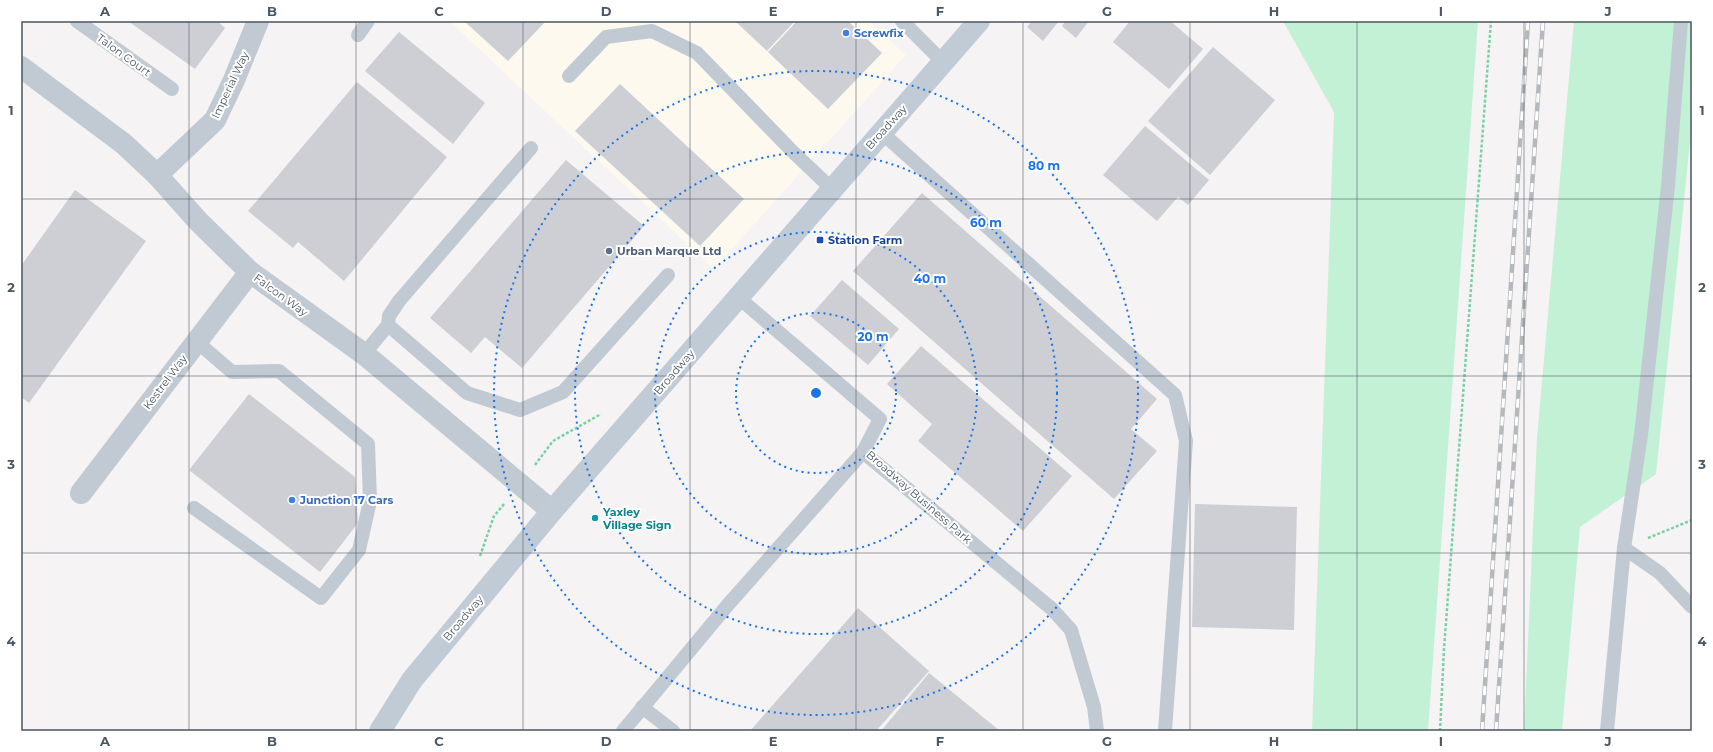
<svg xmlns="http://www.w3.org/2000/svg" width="1713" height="752" viewBox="0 0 1713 752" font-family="Montserrat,sans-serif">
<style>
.commercial{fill:#fdf9ef}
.green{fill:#c3f1d5}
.building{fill:#cdcfd5}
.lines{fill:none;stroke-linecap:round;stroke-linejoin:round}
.path{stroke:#7ad0a6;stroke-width:2.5;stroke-dasharray:3 2;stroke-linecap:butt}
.service{stroke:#c1cad2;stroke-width:14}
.minor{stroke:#c1cad2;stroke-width:22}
.secondary{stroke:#c1cbd6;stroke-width:22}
.rail-casing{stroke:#b5b8bd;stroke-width:4.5}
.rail{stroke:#fff;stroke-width:3;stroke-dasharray:9;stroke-linecap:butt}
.grid{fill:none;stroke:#4a5661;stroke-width:1;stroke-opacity:0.55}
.ring{fill:none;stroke:#1a73e8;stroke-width:2;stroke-dasharray:2 4}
.shop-dot{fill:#3f7fe0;stroke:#fff;stroke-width:1.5}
.transit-dot{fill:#1a4fb4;stroke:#fff;stroke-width:1.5}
.service-dot{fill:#5c6f8a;stroke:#fff;stroke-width:1.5}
.culture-dot{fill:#0f9aa8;stroke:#fff;stroke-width:1.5}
.labels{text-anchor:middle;stroke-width:4;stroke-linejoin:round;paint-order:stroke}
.shop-label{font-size:11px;font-weight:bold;fill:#366cbe;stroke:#fff;text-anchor:start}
.street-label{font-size:11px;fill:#4a5661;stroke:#fff}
.transit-label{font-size:11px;font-weight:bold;fill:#164399;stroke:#fff;text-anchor:start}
.service-label{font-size:11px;font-weight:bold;fill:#4e5e75;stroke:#fff;text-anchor:start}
.culture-label{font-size:11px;font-weight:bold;fill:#0d838f;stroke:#fff;text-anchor:start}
.centre{fill:#1a73e8;stroke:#fff;stroke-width:2}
.ring-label{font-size:12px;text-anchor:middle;font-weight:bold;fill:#1a73e8;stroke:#fff;stroke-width:4;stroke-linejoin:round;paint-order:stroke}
.neatline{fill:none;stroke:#4a5661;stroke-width:1.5}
.grid-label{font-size:13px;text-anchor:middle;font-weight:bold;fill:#4a5661}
</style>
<rect width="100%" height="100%" fill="#f5f3f3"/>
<path class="commercial" d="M 449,21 L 869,21 L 906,55 L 714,269 Z"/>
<g class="green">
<path d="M 1283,21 L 1478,21 L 1428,731 L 1312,731 L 1334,112 Z"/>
<path d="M 1574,21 L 1692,21 L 1692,122 L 1656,474 L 1580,527 L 1562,731 L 1524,731 L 1537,438 Z"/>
</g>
<g class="building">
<path d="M 128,21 L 217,21 L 225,28 L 195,69 Z"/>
<path d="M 464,21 L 546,21 L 508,61 Z"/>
<path d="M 735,21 L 795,21 L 767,51 Z"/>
<path d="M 797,21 L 848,21 L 882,53 L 828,109 L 768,52 Z"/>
<path d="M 1032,21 L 1059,21 L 1043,41 L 1027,27 Z"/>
<path d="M 1066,21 L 1089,21 L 1076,38 L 1062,26 Z"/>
<path d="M 1130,21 L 1170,21 L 1203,49 L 1169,89 L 1113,42 Z"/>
<path d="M 399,32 L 485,103 L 453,144 L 365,71 Z"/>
<path d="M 1213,47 L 1275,100 L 1210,175 L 1148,121 Z"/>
<path d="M 357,82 L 447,157 L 344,281 L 298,242 L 293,248 L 248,211 Z"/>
<path d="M 620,84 L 744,199 L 700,246 L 575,131 Z"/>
<path d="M 1145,126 L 1209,180 L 1188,205 L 1178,197 L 1157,221 L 1103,175 Z"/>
<path d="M 566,160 L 644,226 L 522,368 L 485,337 L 471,353 L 430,318 Z"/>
<path d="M 75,190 L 146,241 L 29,403 L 21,397 L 21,266 Z"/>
<path d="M 922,193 L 1157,399 L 1131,429 L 1157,451 L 1114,499 L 853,271 Z"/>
<path d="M 842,280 L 899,329 L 868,365 L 810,316 Z"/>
<path d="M 921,346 L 1072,476 L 1023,531 L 918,441 L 932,424 L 887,384 Z"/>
<path d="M 249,394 L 355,477 L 358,523 L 320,572 L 189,470 Z"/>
<path d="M 1195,504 L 1297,507 L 1294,630 L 1192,627 Z"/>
<path d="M 858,608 L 929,671 L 876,731 L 750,731 Z"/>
<path d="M 929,673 L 1000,731 L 881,731 Z"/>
</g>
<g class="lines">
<g class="path">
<path d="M 535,465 L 553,441 L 601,414"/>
<path d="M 1648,538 L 1692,520"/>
<path d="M 480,556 L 494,516 L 505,503"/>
<path d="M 1440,731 L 1444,649 L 1491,21"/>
</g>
<g class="service">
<path d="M 77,21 L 172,89"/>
<path d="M 902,21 L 944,63"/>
<path d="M 358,35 L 368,21"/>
<path d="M 569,76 L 606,37 L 652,31 L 697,53 L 792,151 L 832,189"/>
<path d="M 881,132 L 1175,395 L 1186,441 L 1165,731"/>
<path d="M 739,298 L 880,419 L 863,452 L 1052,609 L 1071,630 L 1094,707 L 1097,731"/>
<path d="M 388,325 L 467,393 L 520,410 L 563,392 L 668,275"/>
<path d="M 364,354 L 388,325 L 389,316 L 399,301 L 531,148"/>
<path d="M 194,508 L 321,598 L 359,550 L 370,501 L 368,444 L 279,371 L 232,372 L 196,341"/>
<path d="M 1624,548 L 1660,573 L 1692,607"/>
<path d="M 642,707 L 673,731"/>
<path d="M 623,731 L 726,607 L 863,452"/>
<path d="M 1607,731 L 1624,548 L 1641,435 L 1668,186 L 1681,21"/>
</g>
<g class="minor">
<path d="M 21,67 L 124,144 L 157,175 L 198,221 L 250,272 L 364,354 L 552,511"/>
<path d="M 157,175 L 215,120 L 234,80 L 258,21"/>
<path d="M 81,493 L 250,272"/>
</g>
<path class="secondary" d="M 380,731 L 412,680 L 552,511 L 979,21"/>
<g class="rail-casing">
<g id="rail">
<path d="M 1482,731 L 1528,21"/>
<path d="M 1496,731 L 1543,21"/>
</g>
</g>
<use href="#rail" class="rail"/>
</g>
<path class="grid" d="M 189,21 L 189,731M 356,21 L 356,731M 523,21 L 523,731M 690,21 L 690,731M 856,21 L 856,731M 1023,21 L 1023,731M 1190,21 L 1190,731M 1357,21 L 1357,731M 1524,21 L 1524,731M 21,199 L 1692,199M 21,376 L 1692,376M 21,553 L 1692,553"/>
<g class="ring">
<circle cx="816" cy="393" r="80"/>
<circle cx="816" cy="393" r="161"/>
<circle cx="816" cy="393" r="241"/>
<circle cx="816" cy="393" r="322"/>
</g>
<g class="shop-dot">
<circle cx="846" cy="33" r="4"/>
<circle cx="292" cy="500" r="4"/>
</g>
<rect class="transit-dot" x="816" y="236" width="8" height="8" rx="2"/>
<circle class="service-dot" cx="609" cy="251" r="4"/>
<circle class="culture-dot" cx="595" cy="518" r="4"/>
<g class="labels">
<g class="shop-label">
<text x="854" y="37">Screwfix</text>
<text x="300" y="504">Junction 17 Cars</text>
</g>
<g class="street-label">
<text transform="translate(124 55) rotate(36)" y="4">Talon Court</text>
<text transform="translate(230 85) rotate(-65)" y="4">Imperial Way</text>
<text transform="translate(886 127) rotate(-48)" y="4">Broadway</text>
<text transform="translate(281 295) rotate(36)" y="4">Falcon Way</text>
<text transform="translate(674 372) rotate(-49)" y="4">Broadway</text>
<text transform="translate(165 382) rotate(-53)" y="4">Kestrel Way</text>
<text transform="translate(919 497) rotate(41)" y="4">Broadway Business Park</text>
<text transform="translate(463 618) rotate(-50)" y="4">Broadway</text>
</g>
<g class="transit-label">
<text x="828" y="244">Station Farm</text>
</g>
<g class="service-label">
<text x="617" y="255">Urban Marque Ltd</text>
</g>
<g class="culture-label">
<text x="603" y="516">Yaxley<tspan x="603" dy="13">Village Sign</tspan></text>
</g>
</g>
<circle cx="816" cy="393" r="6" class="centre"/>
<g class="ring-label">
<text x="1044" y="170">80 m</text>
<text x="986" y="227">60 m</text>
<text x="930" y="283">40 m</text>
<text x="873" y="341">20 m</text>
</g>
<rect width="1713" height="752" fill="none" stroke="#ffffff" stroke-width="44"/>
<rect x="22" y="22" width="1669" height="708" class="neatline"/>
<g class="grid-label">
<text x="105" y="16">A</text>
<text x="272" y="16">B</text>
<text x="439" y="16">C</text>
<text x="606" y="16">D</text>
<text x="773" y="16">E</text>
<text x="940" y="16">F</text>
<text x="1107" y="16">G</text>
<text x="1274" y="16">H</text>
<text x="1441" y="16">I</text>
<text x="1608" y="16">J</text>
<text x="11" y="115">1</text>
<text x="1702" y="115">1</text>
<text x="11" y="292">2</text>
<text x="1702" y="292">2</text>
<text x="11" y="469">3</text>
<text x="1702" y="469">3</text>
<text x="11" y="646">4</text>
<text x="1702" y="646">4</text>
<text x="105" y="746">A</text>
<text x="272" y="746">B</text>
<text x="439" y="746">C</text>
<text x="606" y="746">D</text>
<text x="773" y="746">E</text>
<text x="940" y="746">F</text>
<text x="1107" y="746">G</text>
<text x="1274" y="746">H</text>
<text x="1441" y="746">I</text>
<text x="1608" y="746">J</text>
</g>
</svg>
